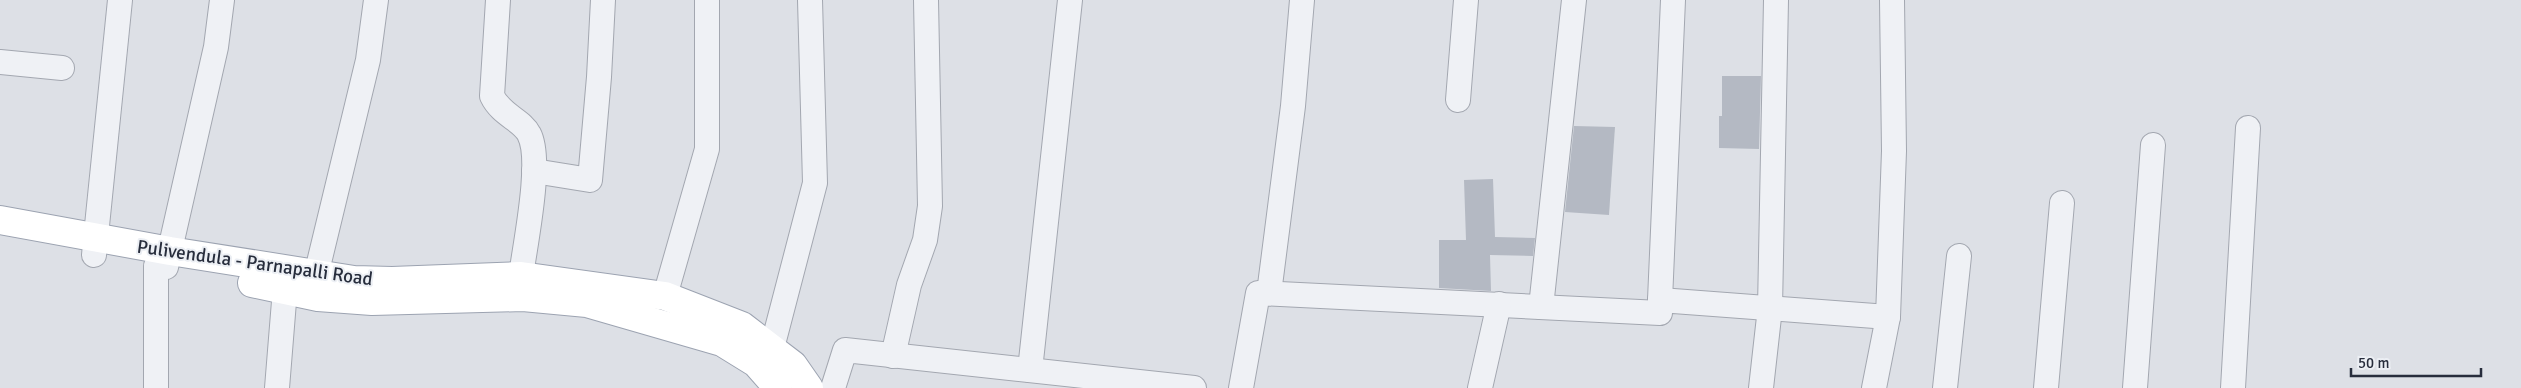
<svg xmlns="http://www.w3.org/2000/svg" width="2521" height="388" viewBox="0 0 2521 388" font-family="Signika,sans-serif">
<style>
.building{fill:#b4b9c3}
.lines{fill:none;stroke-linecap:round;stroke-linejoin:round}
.minor-casing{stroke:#a3a7b0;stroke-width:26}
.major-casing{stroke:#9ca3b1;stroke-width:30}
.minor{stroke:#eff1f5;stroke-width:24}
.major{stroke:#fff;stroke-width:28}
.labels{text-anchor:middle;stroke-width:4;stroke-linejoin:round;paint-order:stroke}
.street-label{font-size:19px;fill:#272d3c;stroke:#eceff4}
</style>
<rect width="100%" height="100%" fill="#dde0e6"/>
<g class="building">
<path d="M 1722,76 L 1761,76 L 1759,149 L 1719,148 L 1719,116 L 1722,116 Z"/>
<path d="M 1574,126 L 1615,127 L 1609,215 L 1565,212 Z"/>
<path d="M 1493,179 L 1495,237 L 1535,238 L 1533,256 L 1490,255 L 1491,291 L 1439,288 L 1439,240 L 1466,240 L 1464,180 Z"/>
</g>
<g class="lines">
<g class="minor-casing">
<g id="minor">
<path d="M 498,0 L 492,96 C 501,115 522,120 529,134 C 543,160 525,244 521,276"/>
<path d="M 0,62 L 62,68"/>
<path d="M 1458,100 L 1466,0"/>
<path d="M 534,171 L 590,180 L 599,77 L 603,0"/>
<path d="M 94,255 L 120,0"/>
<path d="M 166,267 L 216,47 L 222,0"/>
<path d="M 316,275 L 368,60 L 376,0"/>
<path d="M 1269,293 L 1293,106 L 1302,0"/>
<path d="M 665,296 L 707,149 L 707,0"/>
<path d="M 1660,300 L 1673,0"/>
<path d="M 1541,307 L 1574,0"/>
<path d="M 772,348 L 815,183 L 810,0"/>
<path d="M 893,356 L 909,285 L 925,240 L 930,206 L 926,0"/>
<path d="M 1030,370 L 1070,0"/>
<path d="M 156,388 L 156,266"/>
<path d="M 277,388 L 285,289"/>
<path d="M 833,388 L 845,350 L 1194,388"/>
<path d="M 1241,388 L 1258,293 L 1660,313 L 1660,300 L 1888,317"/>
<path d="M 1480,388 L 1499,304"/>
<path d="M 1761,388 L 1770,308 L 1776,0"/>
<path d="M 1874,388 L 1888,317 L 1894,151 L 1892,0"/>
<path d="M 1945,388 L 1959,256"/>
<path d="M 2046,388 L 2062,203"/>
<path d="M 2135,388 L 2153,145"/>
<path d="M 2233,388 L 2248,128"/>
</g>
</g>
<g class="major-casing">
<g id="major">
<path d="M 0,220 L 170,251 L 354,280 L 392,281 L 521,276 L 665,296 L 742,326 L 793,365 L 809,388"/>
<path d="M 252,283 L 318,297 L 372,301 L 523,297 L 587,303 L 722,342 L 756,363 L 778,388"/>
</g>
</g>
<use href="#minor" class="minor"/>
<use href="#major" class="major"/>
</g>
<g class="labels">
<g class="street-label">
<text transform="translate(255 262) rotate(8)" y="7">Pulivendula - Parnapalli Road</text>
</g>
</g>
<path d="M2351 368v8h130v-8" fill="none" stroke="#272d3c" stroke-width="2.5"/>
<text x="2358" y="368" font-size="15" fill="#272d3c" stroke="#eceff4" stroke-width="4" paint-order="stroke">50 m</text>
</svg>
